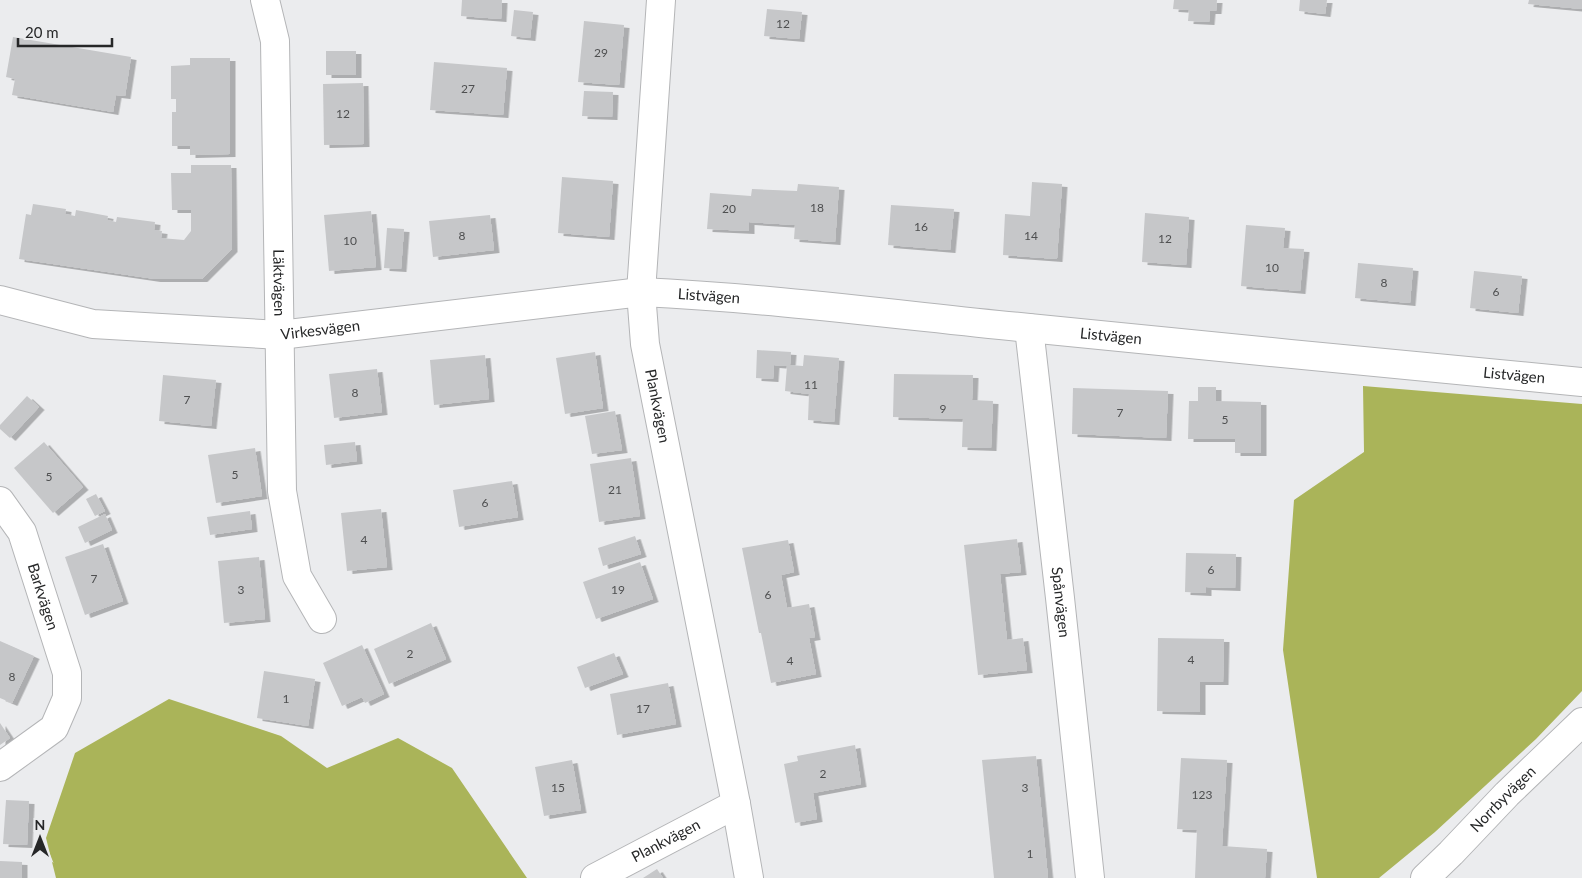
<svg xmlns="http://www.w3.org/2000/svg" width="1582" height="878" viewBox="0 0 1582 878" font-family="Lato,sans-serif">
<style>
.forest{fill:#aab459}
.building{fill:#c6c7c9;filter:url(#shadow)}
.lines{fill:none;stroke-linecap:round;stroke-linejoin:round}
.street-casing{stroke:#b4b5b7;stroke-width:30}
.street{stroke:#fff;stroke-width:28}
.labels{text-anchor:middle;stroke-width:4;stroke-linejoin:round;paint-order:stroke}
.number-label{font-size:12px;fill:#4e4f50}
.street-label{font-size:15px;fill:#262728;stroke:#ebecee}
</style>
<defs>
<filter id="shadow"><feDropShadow dx="5.5" dy="3" stdDeviation="0" flood-color="#0004"/></filter>
</defs>
<rect width="100%" height="100%" fill="#ebecee"/>
<g class="forest">
<path d="M 1363,386 L 1582,404 L 1582,691 L 1536,739 L 1435,832 L 1379,878 L 1317,878 L 1283,650 L 1294,500 L 1364,452 Z"/>
<path d="M 169,699 L 281,736 L 327,768 L 398,738 L 452,768 L 527,878 L 56,878 L 46,838 L 75,753 Z"/>
</g>
<g class="building">
<path d="M 462,0 L 502,0 L 501,19 L 461,16 Z"/>
<path d="M 1174,0 L 1217,0 L 1216,11 L 1210,11 L 1209,22 L 1188,21 L 1189,10 L 1173,9 Z"/>
<path d="M 1300,0 L 1327,0 L 1325,14 L 1299,11 Z"/>
<path d="M 1529,0 L 1582,0 L 1582,9 L 1528,4 Z"/>
<path d="M 767,9 L 802,12 L 799,39 L 764,36 Z"/>
<path d="M 514,10 L 533,12 L 530,38 L 511,36 Z"/>
<path d="M 584,21 L 624,25 L 619,85 L 578,82 Z"/>
<path d="M 13,37 L 131,57 L 125,96 L 116,95 L 113,112 L 12,95 L 15,79 L 6,77 Z"/>
<rect x="326" y="51" width="30" height="24"/>
<path d="M 190,58 L 230,58 L 230,154 L 190,155 L 190,146 L 172,146 L 172,112 L 176,112 L 176,99 L 171,99 L 171,66 L 190,65 Z"/>
<path d="M 434,62 L 507,68 L 503,115 L 430,110 Z"/>
<path d="M 363,83 L 364,144 L 324,145 L 323,84 Z"/>
<path d="M 584,91 L 613,92 L 612,117 L 582,116 Z"/>
<path d="M 191,165 L 231,165 L 232,249 L 202,279 L 155,279 L 19,259 L 26,214 L 31,215 L 33,204 L 66,209 L 65,214 L 75,216 L 76,210 L 108,216 L 107,220 L 116,222 L 117,217 L 155,222 L 154,230 L 162,231 L 161,238 L 184,240 L 191,231 L 191,210 L 172,210 L 171,173 L 191,173 Z"/>
<path d="M 562,177 L 613,181 L 609,237 L 558,233 Z"/>
<path d="M 1032,182 L 1062,184 L 1057,259 L 1003,255 L 1005,214 L 1030,216 Z"/>
<path d="M 798,184 L 839,187 L 835,242 L 794,239 L 795,225 L 749,222 L 749,231 L 707,229 L 710,193 L 751,196 L 752,189 L 797,191 Z"/>
<path d="M 891,205 L 954,209 L 950,250 L 888,245 Z"/>
<path d="M 371,211 L 376,267 L 329,271 L 324,215 Z"/>
<path d="M 1145,213 L 1189,217 L 1186,265 L 1142,262 Z"/>
<path d="M 490,215 L 494,250 L 433,257 L 429,221 Z"/>
<path d="M 1246,225 L 1285,228 L 1283,248 L 1304,249 L 1300,291 L 1241,286 Z"/>
<path d="M 387,228 L 404,229 L 401,269 L 384,268 Z"/>
<path d="M 1358,263 L 1413,268 L 1410,303 L 1355,298 Z"/>
<path d="M 1474,271 L 1522,276 L 1518,313 L 1470,308 Z"/>
<path d="M 757,350 L 791,352 L 790,365 L 803,366 L 804,355 L 839,358 L 834,422 L 808,420 L 809,394 L 785,391 L 787,366 L 774,365 L 773,379 L 756,378 Z"/>
<path d="M 595,352 L 603,408 L 565,414 L 556,358 Z"/>
<path d="M 485,355 L 489,399 L 434,405 L 430,360 Z"/>
<path d="M 377,369 L 382,412 L 334,418 L 329,374 Z"/>
<path d="M 894,374 L 973,375 L 972,400 L 993,401 L 991,448 L 962,447 L 963,419 L 893,417 Z"/>
<path d="M 163,375 L 216,380 L 211,426 L 159,421 Z"/>
<path d="M 1198,387 L 1216,387 L 1216,401 L 1261,402 L 1261,453 L 1235,453 L 1235,439 L 1188,439 L 1189,401 L 1198,401 Z"/>
<path d="M 1073,388 L 1168,391 L 1166,438 L 1072,434 Z"/>
<path d="M 27,396 L 39,407 L 10,438 L 0,429 L 0,425 Z"/>
<path d="M 615,411 L 622,450 L 592,454 L 585,416 Z"/>
<path d="M 44,442 L 83,487 L 53,513 L 14,468 Z"/>
<path d="M 355,442 L 357,461 L 326,465 L 324,445 Z"/>
<path d="M 255,448 L 262,496 L 216,503 L 208,455 Z"/>
<path d="M 631,458 L 640,516 L 599,522 L 590,464 Z"/>
<path d="M 512,481 L 518,517 L 459,527 L 453,490 Z"/>
<path d="M 96,494 L 105,511 L 95,516 L 86,499 Z"/>
<path d="M 381,509 L 387,567 L 347,571 L 341,513 Z"/>
<path d="M 250,511 L 252,529 L 210,535 L 207,517 Z"/>
<path d="M 105,514 L 112,530 L 85,543 L 78,527 Z"/>
<path d="M 635,536 L 641,554 L 603,566 L 598,548 Z"/>
<path d="M 1017,539 L 1021,572 L 1000,574 L 1007,640 L 1023,638 L 1027,670 L 978,675 L 964,545 Z"/>
<path d="M 788,540 L 794,572 L 781,575 L 787,608 L 809,604 L 815,637 L 809,638 L 816,674 L 771,683 L 761,633 L 759,633 L 742,548 Z"/>
<path d="M 103,544 L 123,601 L 85,615 L 65,557 Z"/>
<path d="M 1186,553 L 1236,554 L 1235,588 L 1206,587 L 1206,593 L 1185,592 Z"/>
<path d="M 259,557 L 265,619 L 224,623 L 218,561 Z"/>
<path d="M 640,562 L 653,599 L 596,619 L 583,582 Z"/>
<path d="M 431,623 L 446,659 L 389,684 L 374,649 Z"/>
<path d="M 1158,638 L 1224,639 L 1223,682 L 1200,682 L 1200,712 L 1157,711 Z"/>
<path d="M 0,641 L 34,656 L 12,703 L 0,698 Z"/>
<path d="M 362,645 L 384,694 L 365,703 L 362,697 L 342,706 L 323,663 Z"/>
<path d="M 614,653 L 623,674 L 585,688 L 577,667 Z"/>
<path d="M 264,671 L 315,679 L 308,726 L 257,718 Z"/>
<path d="M 668,683 L 676,724 L 617,735 L 610,694 Z"/>
<path d="M 0,723 L 10,738 L 0,745 Z"/>
<path d="M 855,745 L 861,784 L 813,793 L 817,819 L 795,823 L 784,764 L 798,761 L 797,756 Z"/>
<path d="M 1036,756 L 1048,878 L 994,878 L 982,760 Z"/>
<path d="M 1181,758 L 1227,760 L 1222,846 L 1267,849 L 1265,878 L 1195,878 L 1197,830 L 1177,829 Z"/>
<path d="M 572,760 L 581,810 L 544,816 L 535,767 Z"/>
<path d="M 6,800 L 29,801 L 27,845 L 3,844 Z"/>
<path d="M 0,861 L 22,862 L 22,878 L 0,878 Z"/>
<path d="M 657,869 L 663,878 L 643,878 Z"/>
</g>
<g class="lines">
<g class="street-casing">
<g id="street">
<path id="s1" d="M 265,0 L 275,41 L 282,491 L 297,576 L 322,619"/>
<path id="s2" d="M 661,0 L 641,292 L 645,344 L 736,804 L 749,878"/>
<path id="s3" d="M 0,300 L 93,324 L 280,335 L 641,292 C 770,298 899,315 1029,328 C 1213,347 1398,364 1582,382"/>
<path id="s4" d="M 1029,328 L 1060,598 L 1090,878"/>
<path id="s5" d="M 0,501 L 22,532 L 67,673 L 67,698 L 54,728 L 0,767"/>
<path id="s6" d="M 595,878 L 736,804"/>
<path id="s7" d="M 1425,878 L 1451,853 L 1507,794 L 1582,722"/>
</g>
</g>
<use href="#street" class="street"/>
</g>
<g class="labels">
<g class="number-label">
<text x="783" y="28">12</text>
<text x="601" y="57">29</text>
<text x="468" y="93">27</text>
<text x="343" y="118">12</text>
<text x="817" y="212">18</text>
<text x="729" y="213">20</text>
<text x="921" y="231">16</text>
<text x="462" y="240">8</text>
<text x="1031" y="240">14</text>
<text x="1165" y="243">12</text>
<text x="350" y="245">10</text>
<text x="1272" y="272">10</text>
<text x="1384" y="287">8</text>
<text x="1496" y="296">6</text>
<text x="811" y="389">11</text>
<text x="355" y="397">8</text>
<text x="187" y="404">7</text>
<text x="943" y="413">9</text>
<text x="1120" y="417">7</text>
<text x="1225" y="424">5</text>
<text x="235" y="479">5</text>
<text x="49" y="481">5</text>
<text x="615" y="494">21</text>
<text x="485" y="507">6</text>
<text x="364" y="544">4</text>
<text x="1211" y="574">6</text>
<text x="94" y="583">7</text>
<text x="241" y="594">3</text>
<text x="618" y="594">19</text>
<text x="768" y="599">6</text>
<text x="410" y="658">2</text>
<text x="1191" y="664">4</text>
<text x="790" y="665">4</text>
<text x="12" y="681">8</text>
<text x="286" y="703">1</text>
<text x="643" y="713">17</text>
<text x="823" y="778">2</text>
<text x="558" y="792">15</text>
<text x="1025" y="792">3</text>
<text x="1202" y="799">123</text>
<text x="1030" y="858">1</text>
</g>
<g class="street-label">
<text dy="5" stroke="none"><textPath href="#s1" startOffset="284">Läktvägen</textPath></text>
<text dy="5" stroke="none"><textPath href="#s3" startOffset="715">Listvägen</textPath></text>
<text dy="5" stroke="none"><textPath href="#s3" startOffset="324">Virkesvägen</textPath></text>
<text dy="5" stroke="none"><textPath href="#s3" startOffset="1119">Listvägen</textPath></text>
<text dy="5" stroke="none"><textPath href="#s3" startOffset="1524">Listvägen</textPath></text>
<text dy="5" stroke="none"><textPath href="#s2" startOffset="408">Plankvägen</textPath></text>
<text dy="5" stroke="none"><textPath href="#s5" startOffset="106">Barkvägen</textPath></text>
<text dy="5" stroke="none"><textPath href="#s4" startOffset="276">Spånvägen</textPath></text>
<text dy="5" stroke="none"><textPath href="#s7" startOffset="111">Norrbyvägen</textPath></text>
<text dy="5" stroke="none"><textPath href="#s6" startOffset="80">Plankvägen</textPath></text>
</g>
</g>
<g transform="translate(40 838)" stroke="#ebecee" stroke-width="4" paint-order="stroke">
<path d="M0-4L9 19L0 12L-9 19Z" fill="#262728"/>
<text y="-8" font-size="14" font-weight="bold" text-anchor="middle" fill="#262728">N</text>
</g>
<path d="M18 38v8h94v-8" fill="none" stroke="#262728" stroke-width="2.5"/>
<text x="25" y="38" font-size="15" fill="#262728" stroke="#ebecee" stroke-width="4" paint-order="stroke">20 m</text>
</svg>
